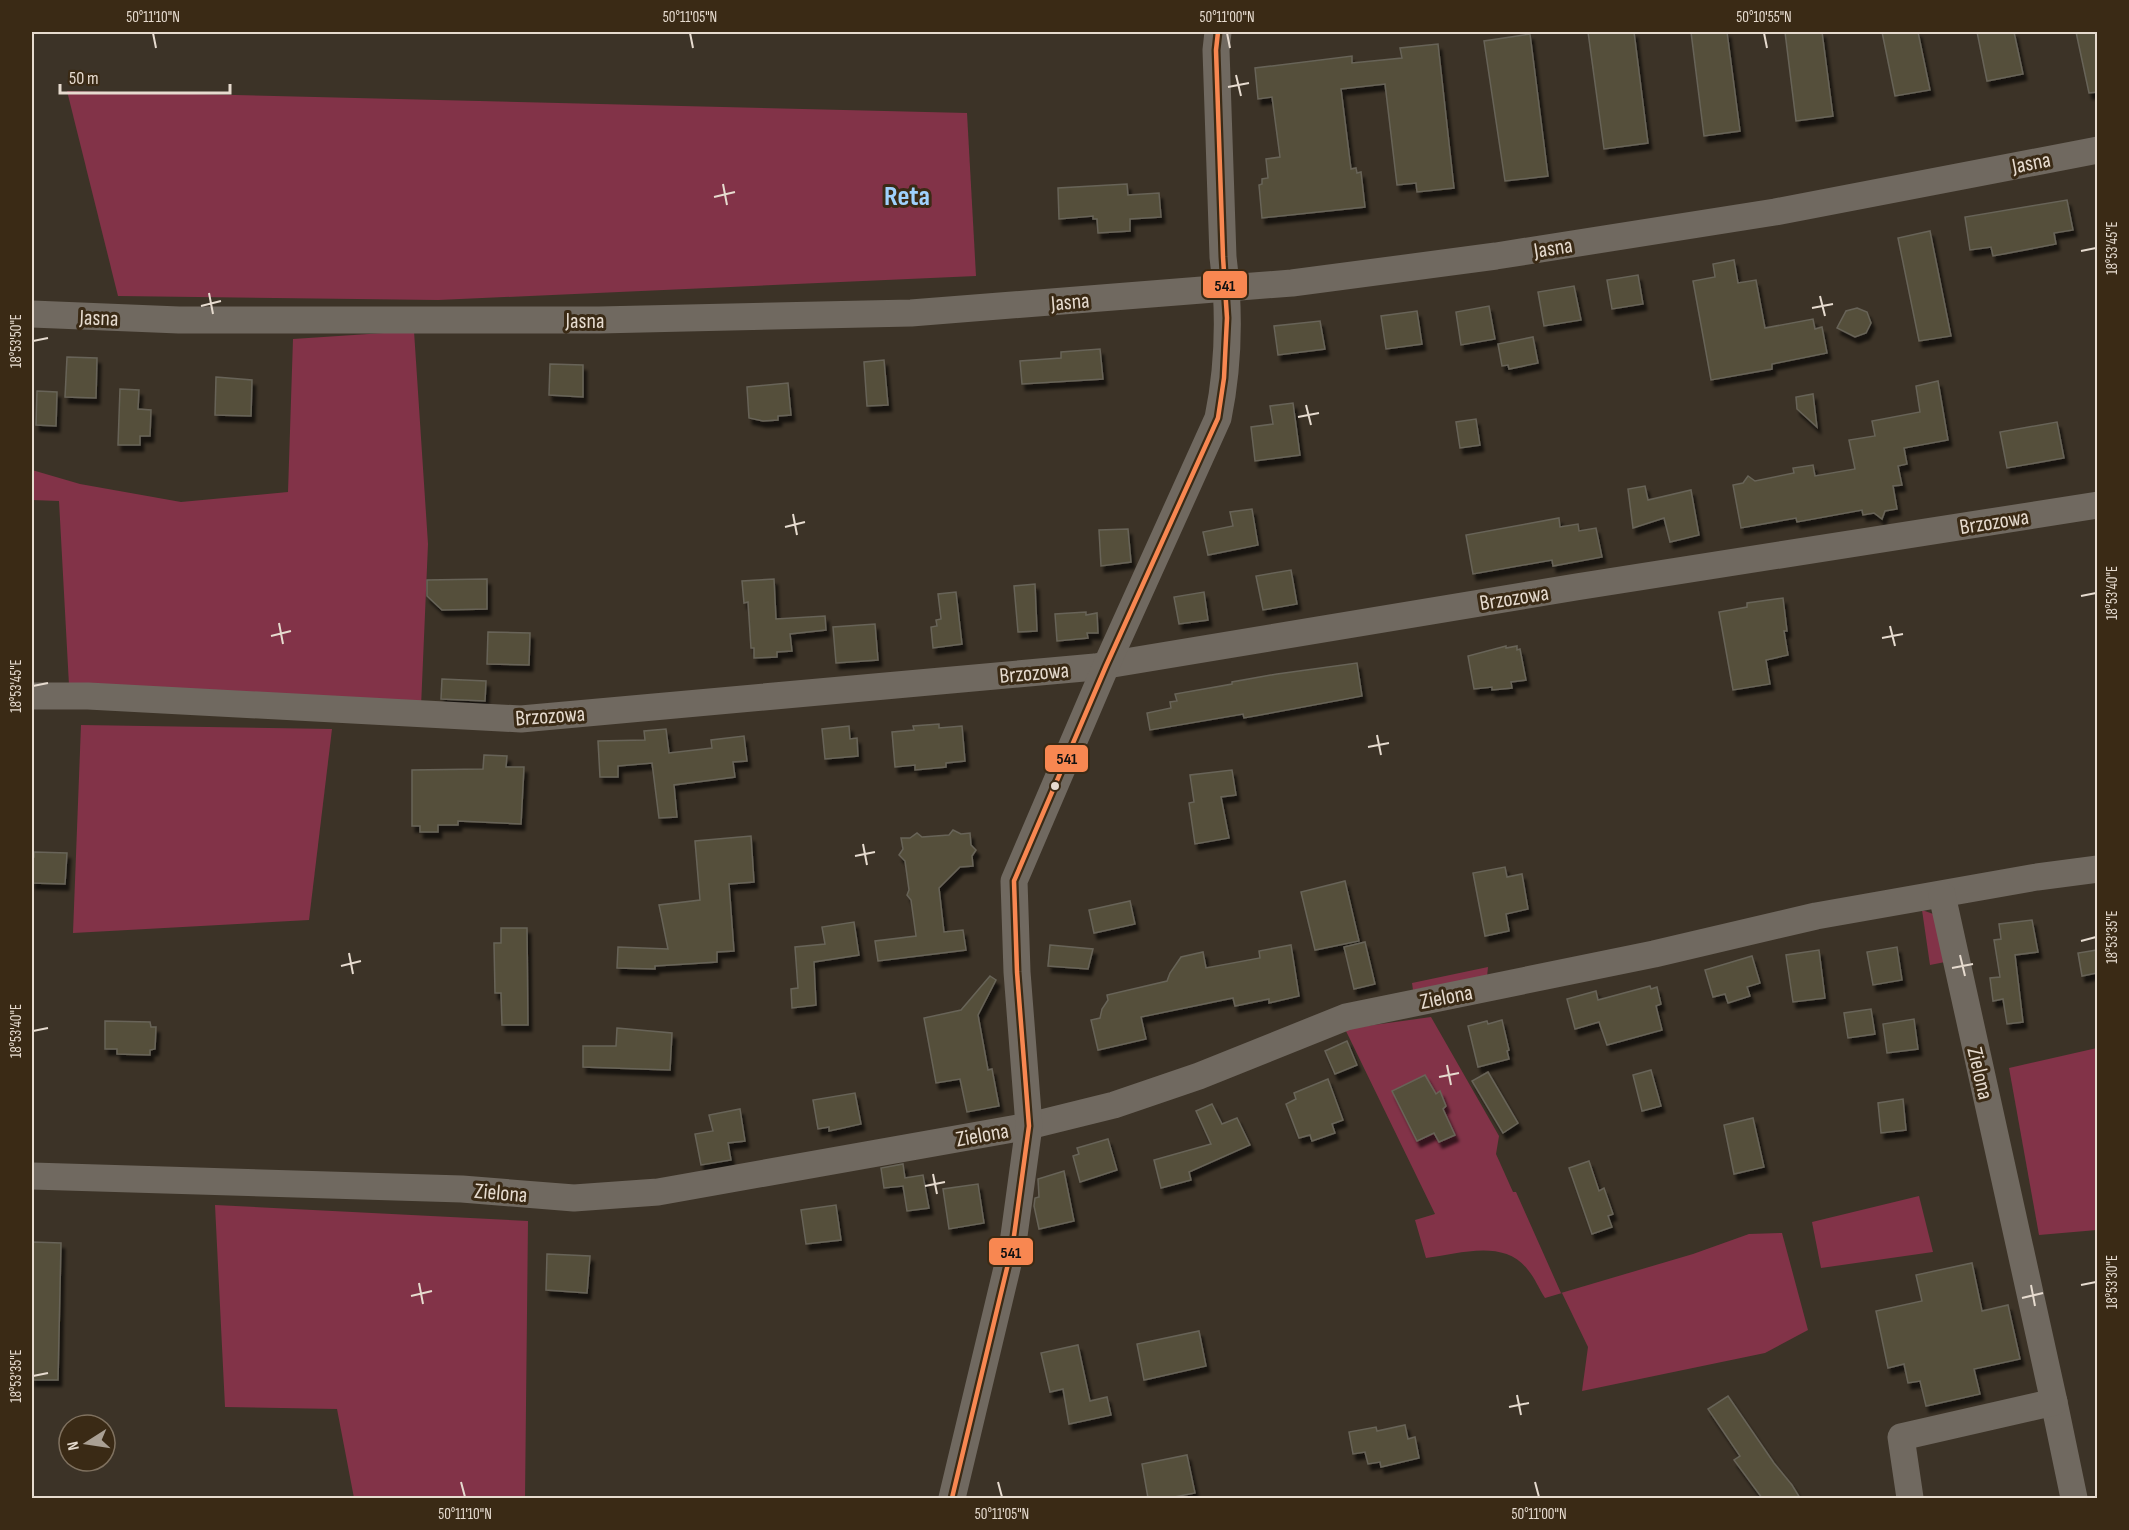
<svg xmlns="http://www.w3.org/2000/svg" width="2129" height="1530" viewBox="0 0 2129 1530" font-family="'Sofia Sans Condensed',sans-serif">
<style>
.green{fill:#823348}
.building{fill:#544f3b;stroke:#686458;stroke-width:1.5;filter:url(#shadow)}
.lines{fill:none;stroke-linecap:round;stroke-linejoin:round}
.street{stroke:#706960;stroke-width:27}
.bus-1-casing{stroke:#3a2a15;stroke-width:9}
.bus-1{stroke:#f88751;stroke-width:4.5}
.ticks{fill:none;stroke:#e6dbcf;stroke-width:2}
.bus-dot{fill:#e6dbcf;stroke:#3a2a15;stroke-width:2}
.labels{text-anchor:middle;stroke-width:6;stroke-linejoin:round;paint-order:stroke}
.street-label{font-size:22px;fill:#e6dbcf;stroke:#3a2a15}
.district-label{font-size:28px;font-weight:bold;fill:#9fd1fc;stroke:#3a2a15}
.line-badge{stroke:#3a2a15;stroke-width:2}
.pale-badge-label{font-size:16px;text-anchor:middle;font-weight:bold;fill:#111}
.neatline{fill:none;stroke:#e6dbcf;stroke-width:2}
.ticks-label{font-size:15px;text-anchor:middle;fill:#e6dbcf}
</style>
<defs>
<filter id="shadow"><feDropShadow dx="3.5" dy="6" stdDeviation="1.5" flood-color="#0009"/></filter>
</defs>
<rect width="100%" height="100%" fill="#3c3327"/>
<g class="green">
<path d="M 67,91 L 967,113 L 976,276 L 438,300 L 118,296 Z"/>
<path d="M 414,331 L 428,544 L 421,707 L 69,685 L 59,501 L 32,500 L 32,470 L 80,484 L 181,502 L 288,492 L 293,339 Z"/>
<path d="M 81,725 L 332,729 L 309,920 L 73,933 Z"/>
<path d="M 1922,910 L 1936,915 L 1950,961 L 1930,965 Z"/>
<path d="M 1488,967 L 1487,977 L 1413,990 L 1412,983 Z"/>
<path d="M 1431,1017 L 1499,1136 L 1496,1154 L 1513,1192 L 1516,1192 L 1561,1293 L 1693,1254 L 1749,1234 L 1782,1233 L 1808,1330 L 1765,1353 L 1582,1391 L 1588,1347 L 1562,1293 L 1545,1298 C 1539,1289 1535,1278 1528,1270 C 1504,1238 1459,1254 1426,1258 L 1415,1220 L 1435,1214 L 1345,1029 Z"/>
<path d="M 2097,1048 L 2097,1230 L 2039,1235 L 2009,1068 Z"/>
<path d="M 1919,1196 L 1933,1252 L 1821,1268 L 1812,1222 Z"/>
<path d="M 215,1205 L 528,1221 L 525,1498 L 354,1498 L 337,1409 L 225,1407 Z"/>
</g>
<g class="building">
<path d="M 1588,32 L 1634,32 L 1648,143 L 1604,149 Z"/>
<path d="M 1691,32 L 1727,32 L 1740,131 L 1704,136 Z"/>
<path d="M 1785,32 L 1822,32 L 1833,116 L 1796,121 Z"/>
<path d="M 1882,32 L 1918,32 L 1930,90 L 1895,96 Z"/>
<path d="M 1977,32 L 2014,32 L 2023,74 L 1987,81 Z"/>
<path d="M 2076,32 L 2097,32 L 2097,92 L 2089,93 Z"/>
<path d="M 1530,34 L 1548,176 L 1505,181 L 1484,41 Z"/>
<path d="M 1438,44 L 1454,188 L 1417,192 L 1416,183 L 1397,185 L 1385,84 L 1341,89 L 1351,169 L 1356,168 L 1357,173 L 1361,172 L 1365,207 L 1262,218 L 1259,185 L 1262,184 L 1262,179 L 1268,178 L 1266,159 L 1280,157 L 1272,97 L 1258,99 L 1255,68 L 1352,56 L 1352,63 L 1402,58 L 1400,48 Z"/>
<path d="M 1127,184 L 1128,195 L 1159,193 L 1161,217 L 1130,219 L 1130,231 L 1098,233 L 1097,219 L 1093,219 L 1093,216 L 1059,219 L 1058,188 Z"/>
<path d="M 2067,200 L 2073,230 L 2054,233 L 2056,244 L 1993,256 L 1991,247 L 1970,250 L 1965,217 Z"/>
<path d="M 1930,231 L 1951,336 L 1919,341 L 1898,238 Z"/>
<path d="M 1734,260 L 1738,283 L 1756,280 L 1765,328 L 1813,319 L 1815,329 L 1822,327 L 1827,353 L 1772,364 L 1772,369 L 1711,380 L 1693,281 L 1715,277 L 1713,264 Z"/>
<path d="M 1638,275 L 1643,304 L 1612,309 L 1607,280 Z"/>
<path d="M 1574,286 L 1581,320 L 1544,326 L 1538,292 Z"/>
<path d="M 1489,306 L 1495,339 L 1461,345 L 1456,312 Z"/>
<path d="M 1857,308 L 1867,312 L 1871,323 L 1866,333 L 1855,337 L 1837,328 L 1846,311 Z"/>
<path d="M 1417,311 L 1422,344 L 1386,349 L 1381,316 Z"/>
<path d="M 1320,321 L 1325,349 L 1278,355 L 1274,326 Z"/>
<path d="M 1533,337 L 1538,363 L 1509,369 L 1508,365 L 1502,366 L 1498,344 Z"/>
<path d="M 1100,349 L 1103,379 L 1022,384 L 1020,361 L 1061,358 L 1061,352 Z"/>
<path d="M 67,357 L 97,358 L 96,398 L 65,397 Z"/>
<path d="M 884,360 L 888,405 L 867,406 L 864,362 Z"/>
<path d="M 550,364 L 583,365 L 583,397 L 549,395 Z"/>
<path d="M 216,377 L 252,380 L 251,416 L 215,415 Z"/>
<path d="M 1938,381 L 1948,440 L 1904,448 L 1907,464 L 1898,466 L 1902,485 L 1893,486 L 1897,509 L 1885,511 L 1882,519 L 1874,513 L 1863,515 L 1862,510 L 1797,522 L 1796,518 L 1741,528 L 1733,485 L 1743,483 L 1748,476 L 1755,481 L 1794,473 L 1793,468 L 1813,465 L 1815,476 L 1855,469 L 1849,440 L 1875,436 L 1872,421 L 1920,412 L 1916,386 Z"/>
<path d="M 788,383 L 791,415 L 778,416 L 778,420 L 763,421 L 749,418 L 747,387 Z"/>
<path d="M 120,389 L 139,390 L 138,409 L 151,410 L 150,436 L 140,436 L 140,445 L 118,445 Z"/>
<path d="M 37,391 L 57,392 L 56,426 L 36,425 Z"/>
<path d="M 1813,394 L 1817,427 L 1797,409 L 1796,397 Z"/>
<path d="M 1293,403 L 1300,455 L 1255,461 L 1251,427 L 1273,424 L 1270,406 Z"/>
<path d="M 1476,419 L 1480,445 L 1460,448 L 1456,422 Z"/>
<path d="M 2057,422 L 2064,458 L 2007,468 L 2000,432 Z"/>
<path d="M 1645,486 L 1648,500 L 1691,490 L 1699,535 L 1670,542 L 1664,518 L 1633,528 L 1628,489 Z"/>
<path d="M 1252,509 L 1258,545 L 1208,555 L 1203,532 L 1233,526 L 1230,512 Z"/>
<path d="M 1559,518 L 1560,527 L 1578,524 L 1579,531 L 1596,528 L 1602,557 L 1553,566 L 1552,560 L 1473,574 L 1466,535 Z"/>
<path d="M 1128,529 L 1131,562 L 1101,566 L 1099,530 Z"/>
<path d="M 1291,570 L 1297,604 L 1263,610 L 1256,576 Z"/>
<path d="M 487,579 L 487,609 L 442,610 L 427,596 L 427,580 Z"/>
<path d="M 774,579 L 776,619 L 825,616 L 826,630 L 790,634 L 792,651 L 777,652 L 777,657 L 754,658 L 754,648 L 751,648 L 748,602 L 744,603 L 742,581 Z"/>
<path d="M 1035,584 L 1037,631 L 1018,632 L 1014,586 Z"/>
<path d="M 956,592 L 962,644 L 933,648 L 931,627 L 937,626 L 936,620 L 941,619 L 938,594 Z"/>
<path d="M 1204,592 L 1208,620 L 1179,624 L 1174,597 Z"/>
<path d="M 1783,598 L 1787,631 L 1784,631 L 1788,655 L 1766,660 L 1770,684 L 1733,690 L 1719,612 L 1747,607 L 1747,603 Z"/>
<path d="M 1086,612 L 1086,615 L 1097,613 L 1098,633 L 1087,633 L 1088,638 L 1057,641 L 1055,614 Z"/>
<path d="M 875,624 L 878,660 L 836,663 L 833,627 Z"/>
<path d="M 488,632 L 530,633 L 529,665 L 487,664 Z"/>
<path d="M 1506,646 L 1506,648 L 1517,646 L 1517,650 L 1520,649 L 1526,680 L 1511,682 L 1512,688 L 1492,690 L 1492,687 L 1474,689 L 1468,656 Z"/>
<path d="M 1357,663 L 1362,696 L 1244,718 L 1243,714 L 1150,730 L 1147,713 L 1171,708 L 1170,702 L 1177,701 L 1175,694 L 1232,684 L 1232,682 L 1277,674 Z"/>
<path d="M 442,679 L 486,681 L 485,701 L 441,699 Z"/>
<path d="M 939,724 L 939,728 L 962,726 L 965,761 L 946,763 L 946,767 L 915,770 L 915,765 L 895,767 L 892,732 L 914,730 L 913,726 Z"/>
<path d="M 849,726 L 850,739 L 857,738 L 858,756 L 825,759 L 822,729 Z"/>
<path d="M 666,729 L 669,753 L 712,748 L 711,740 L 744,736 L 747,761 L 733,762 L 735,777 L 674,785 L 677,817 L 659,818 L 652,763 L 618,766 L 618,777 L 600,777 L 598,741 L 645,740 L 644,731 Z"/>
<path d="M 484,755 L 507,756 L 506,767 L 524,767 L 521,824 L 458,821 L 458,825 L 438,825 L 438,832 L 420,832 L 420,826 L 412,826 L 412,770 L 483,769 Z"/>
<path d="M 1232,770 L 1236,795 L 1221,797 L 1229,838 L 1195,844 L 1189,803 L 1194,802 L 1190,775 Z"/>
<path d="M 953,830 L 961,834 L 970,833 L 971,845 L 976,850 L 972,856 L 973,866 L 960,867 L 939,888 L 944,932 L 963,930 L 966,950 L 878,961 L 875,941 L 916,936 L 911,900 L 907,895 L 909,890 L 905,861 L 899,855 L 903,849 L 901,838 L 910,838 L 917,833 L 922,837 L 949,835 Z"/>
<path d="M 751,836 L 754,882 L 729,884 L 734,951 L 717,952 L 717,962 L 655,966 L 655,969 L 617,968 L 618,947 L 668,949 L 659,905 L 700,900 L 695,841 Z"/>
<path d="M 34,852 L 67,853 L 65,884 L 32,883 L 32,857 L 34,857 Z"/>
<path d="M 1505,867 L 1507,877 L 1522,874 L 1528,909 L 1506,914 L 1509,931 L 1485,936 L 1473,873 Z"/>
<path d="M 1345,881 L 1359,941 L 1315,950 L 1301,892 Z"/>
<path d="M 1130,901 L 1135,924 L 1094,933 L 1089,910 Z"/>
<path d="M 2032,920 L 2038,952 L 2015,955 L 2023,1022 L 2007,1024 L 2003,999 L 1993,1001 L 1990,978 L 2000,977 L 1994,940 L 2001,939 L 1999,924 Z"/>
<path d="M 854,922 L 859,955 L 814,962 L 816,1005 L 792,1008 L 791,989 L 798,988 L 795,947 L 825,944 L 822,927 Z"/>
<path d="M 501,928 L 527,928 L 528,1025 L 502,1025 L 501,993 L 495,993 L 494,943 L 501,943 Z"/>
<path d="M 1365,942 L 1375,984 L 1354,989 L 1344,947 Z"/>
<path d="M 1050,945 L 1093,949 L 1088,969 L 1048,966 Z"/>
<path d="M 1291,945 L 1299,996 L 1269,1003 L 1269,999 L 1235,1006 L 1233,998 L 1141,1017 L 1146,1039 L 1098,1050 L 1091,1020 L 1100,1018 L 1102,1009 L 1108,1000 L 1107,995 L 1167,981 L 1170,973 L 1181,957 L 1203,952 L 1206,968 L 1260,958 L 1259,951 Z"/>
<path d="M 1897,947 L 1902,980 L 1873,985 L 1867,952 Z"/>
<path d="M 1819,950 L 1825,998 L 1793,1002 L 1786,955 Z"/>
<path d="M 2097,950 L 2097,973 L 2082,976 L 2078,953 Z"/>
<path d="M 1752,956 L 1760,983 L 1747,987 L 1750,996 L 1728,1003 L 1725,994 L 1713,997 L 1705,970 Z"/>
<path d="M 990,976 L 996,980 L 978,1015 L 988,1070 L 992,1069 L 999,1106 L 967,1112 L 960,1079 L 936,1083 L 924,1018 L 961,1010 Z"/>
<path d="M 1650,986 L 1651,989 L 1657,987 L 1661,1004 L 1656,1006 L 1662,1030 L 1607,1045 L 1599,1022 L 1575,1029 L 1567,999 L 1596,991 L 1598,1000 Z"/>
<path d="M 1871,1009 L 1875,1034 L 1848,1038 L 1844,1013 Z"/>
<path d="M 1914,1019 L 1918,1049 L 1887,1053 L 1883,1024 Z"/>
<path d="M 1502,1020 L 1509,1050 L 1507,1051 L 1509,1059 L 1478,1067 L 1468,1026 L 1487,1021 L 1488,1024 Z"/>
<path d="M 105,1021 L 150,1022 L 151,1027 L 156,1027 L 155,1049 L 150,1050 L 150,1055 L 117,1054 L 117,1049 L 105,1049 Z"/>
<path d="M 617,1028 L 672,1033 L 670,1070 L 583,1067 L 583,1046 L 616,1046 Z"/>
<path d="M 1347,1041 L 1357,1065 L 1335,1074 L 1325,1051 Z"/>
<path d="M 1651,1070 L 1661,1106 L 1642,1111 L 1633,1075 Z"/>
<path d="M 1488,1072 L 1518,1123 L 1503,1133 L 1472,1081 Z"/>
<path d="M 1425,1075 L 1436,1094 L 1440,1091 L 1446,1106 L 1443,1109 L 1455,1135 L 1439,1142 L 1434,1133 L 1417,1141 L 1392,1091 Z"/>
<path d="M 1328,1079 L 1343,1120 L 1332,1124 L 1335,1133 L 1312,1141 L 1310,1135 L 1299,1138 L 1286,1104 L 1296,1099 L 1294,1093 Z"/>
<path d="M 855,1093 L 861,1124 L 829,1131 L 829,1127 L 818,1129 L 813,1100 Z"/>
<path d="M 1903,1099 L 1906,1130 L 1881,1133 L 1878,1103 Z"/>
<path d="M 1212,1104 L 1222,1124 L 1237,1118 L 1250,1145 L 1189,1172 L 1191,1180 L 1161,1188 L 1154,1160 L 1211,1144 L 1196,1111 Z"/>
<path d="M 740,1109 L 745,1141 L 728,1143 L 731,1160 L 701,1165 L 695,1134 L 713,1131 L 709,1115 Z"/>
<path d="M 1753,1118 L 1764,1167 L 1734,1174 L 1724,1125 Z"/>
<path d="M 1108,1139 L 1117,1170 L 1080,1182 L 1073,1156 L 1079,1154 L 1077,1148 Z"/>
<path d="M 1589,1161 L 1599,1191 L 1604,1188 L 1613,1214 L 1608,1216 L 1612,1227 L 1592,1234 L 1569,1168 Z"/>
<path d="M 903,1164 L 905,1178 L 923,1175 L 929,1208 L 907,1211 L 903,1186 L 884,1188 L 881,1168 Z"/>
<path d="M 1064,1171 L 1074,1221 L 1039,1229 L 1034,1206 L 1035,1198 L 1039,1197 L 1038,1179 Z"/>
<path d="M 978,1184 L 984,1223 L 949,1229 L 943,1189 Z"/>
<path d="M 836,1205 L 841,1240 L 806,1244 L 801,1210 Z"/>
<path d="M 32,1242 L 61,1243 L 58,1380 L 32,1380 Z"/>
<path d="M 547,1254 L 590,1256 L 587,1293 L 546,1290 Z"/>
<path d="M 1972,1263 L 1982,1311 L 2008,1305 L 2020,1359 L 1974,1369 L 1980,1394 L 1926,1406 L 1920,1381 L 1908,1383 L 1904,1364 L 1888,1368 L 1876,1311 L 1922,1301 L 1916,1275 Z"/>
<path d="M 1199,1331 L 1206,1366 L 1144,1380 L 1137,1344 Z"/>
<path d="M 1078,1345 L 1090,1401 L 1107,1397 L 1111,1415 L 1069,1424 L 1063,1389 L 1050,1392 L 1041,1353 Z"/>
<path d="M 1728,1396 L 1774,1463 L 1792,1485 L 1800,1498 L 1762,1498 L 1734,1460 L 1740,1456 L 1708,1409 Z"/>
<path d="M 1405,1425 L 1408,1439 L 1415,1437 L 1419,1458 L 1381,1467 L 1380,1462 L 1368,1464 L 1365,1452 L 1353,1454 L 1349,1432 L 1376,1427 L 1377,1431 Z"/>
<path d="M 1187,1455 L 1195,1493 L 1169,1498 L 1148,1498 L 1142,1464 Z"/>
</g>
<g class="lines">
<g class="street">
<path d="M 32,314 L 179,320 L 599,320 L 911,313 L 1227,288 L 1292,283 L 1496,256 L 1775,212 L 2098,150"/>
<path d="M 32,696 L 88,696 L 521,719 L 1095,667 L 1576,587 L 2098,505"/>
<path d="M 32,1176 L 462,1189 L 574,1198 L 658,1192 L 1029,1126 L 1114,1105 L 1199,1076 L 1346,1017 L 1654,954 L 1816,916 L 2037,877 L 2098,869"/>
<path d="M 2054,1402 L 2074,1498"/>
<path d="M 952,1498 L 1013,1243 L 1029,1126 L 1017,972 L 1014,881 L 1106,666 L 1218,418 C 1229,364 1230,312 1223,257 L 1216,50 L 1218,32"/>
<path d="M 1910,1498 L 1901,1437 L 2054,1402 L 1942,895"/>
</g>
<g class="bus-1-casing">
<path id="bus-1" d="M 952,1498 L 1013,1243 L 1029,1126 L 1017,972 L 1014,881 L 1106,666 L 1218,418 L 1224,378 L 1227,318 L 1223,257 L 1216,50 L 1218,32"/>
</g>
<use href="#bus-1" class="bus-1"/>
</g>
<path class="ticks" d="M 153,33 L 156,48M 690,33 L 693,48M 1227,33 L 1230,48M 1764,33 L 1767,48M 1236,75 L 1241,96M 1228,87 L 1249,83M 723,184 L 727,205M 714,197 L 735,192M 2081,251 L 2096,248M 209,293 L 213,314M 1820,296 L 1825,316M 201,306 L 221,301M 1812,308 L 1833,304M 33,341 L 48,338M 1306,405 L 1311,425M 1298,417 L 1319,413M 793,514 L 797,535M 785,527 L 805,522M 2081,596 L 2096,593M 279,623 L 283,644M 1890,626 L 1895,646M 271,636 L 291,631M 1882,638 L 1903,634M 33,686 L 48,683M 1377,735 L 1381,755M 1368,747 L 1389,743M 863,844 L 867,865M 855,856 L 875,852M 2081,941 L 2096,937M 349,953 L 353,974M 1960,955 L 1965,976M 341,966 L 361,961M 1952,968 L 1973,964M 33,1031 L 48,1028M 1447,1065 L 1451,1085M 1439,1077 L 1459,1073M 933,1174 L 937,1194M 925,1186 L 945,1182M 419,1283 L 423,1304M 2031,1285 L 2035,1306M 2081,1285 L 2096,1282M 411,1296 L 432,1291M 2022,1298 L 2043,1293M 33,1376 L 48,1373M 1517,1395 L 1521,1415M 1509,1407 L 1529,1403M 461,1482 L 465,1497M 998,1482 L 1002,1497M 1535,1482 L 1539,1497"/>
<circle class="bus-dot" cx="1055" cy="786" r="5"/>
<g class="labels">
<g class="street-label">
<text transform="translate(2031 162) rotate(-11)" y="8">Jasna</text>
<text transform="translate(1553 247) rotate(-9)" y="8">Jasna</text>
<text transform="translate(1070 301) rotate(-5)" y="8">Jasna</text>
<text transform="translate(99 317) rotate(2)" y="8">Jasna</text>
<text x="585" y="328">Jasna</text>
<text transform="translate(1994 521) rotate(-9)" y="8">Brzozowa</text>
<text transform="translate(1514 597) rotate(-9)" y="8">Brzozowa</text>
<text transform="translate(1034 672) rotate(-5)" y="8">Brzozowa</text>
<text transform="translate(550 715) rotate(-4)" y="8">Brzozowa</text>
<text transform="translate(1446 996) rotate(-11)" y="8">Zielona</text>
<text transform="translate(1981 1073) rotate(77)" y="8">Zielona</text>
<text transform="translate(982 1134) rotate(-10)" y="8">Zielona</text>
<text transform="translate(501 1192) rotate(5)" y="8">Zielona</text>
</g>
<g class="district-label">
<text x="907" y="205">Reta</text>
</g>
</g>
<g class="line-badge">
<rect x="1202" y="270" width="46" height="29" rx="6" fill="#f88751"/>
<rect x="1044" y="744" width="45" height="29" rx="6" fill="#f88751"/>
<rect x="988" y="1237" width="46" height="29" rx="6" fill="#f88751"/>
</g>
<g class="pale-badge-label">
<text x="1225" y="291">541</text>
<text x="1067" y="764">541</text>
<text x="1011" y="1258">541</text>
</g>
<rect width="2129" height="1530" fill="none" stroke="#3a2a15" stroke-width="66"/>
<g transform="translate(87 1443) rotate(258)"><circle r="28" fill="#3a2a15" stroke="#7f715f" stroke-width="1.5"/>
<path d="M0-4.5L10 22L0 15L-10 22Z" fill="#aaa094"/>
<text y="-9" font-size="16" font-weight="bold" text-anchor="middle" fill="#e6dbcf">N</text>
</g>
<path d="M60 84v9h170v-9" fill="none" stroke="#e6dbcf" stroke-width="3"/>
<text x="69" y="84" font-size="18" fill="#e6dbcf" stroke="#3a2a15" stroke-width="4.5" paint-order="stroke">50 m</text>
<rect x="33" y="33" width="2063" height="1464" class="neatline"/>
<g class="ticks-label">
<text x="153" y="22">50°11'10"N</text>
<text x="690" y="22">50°11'05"N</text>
<text x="1227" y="22">50°11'00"N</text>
<text x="1764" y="22">50°10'55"N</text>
<text transform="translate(2112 248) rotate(-90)" y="5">18°53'45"E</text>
<text transform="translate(16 341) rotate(-90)" y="5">18°53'50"E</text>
<text transform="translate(2112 593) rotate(-90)" y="5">18°53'40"E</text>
<text transform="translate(16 686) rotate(-90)" y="5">18°53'45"E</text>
<text transform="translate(2112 937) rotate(-90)" y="5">18°53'35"E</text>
<text transform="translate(16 1031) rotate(-90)" y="5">18°53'40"E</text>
<text transform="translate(2112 1282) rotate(-90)" y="5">18°53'30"E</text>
<text transform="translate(16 1376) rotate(-90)" y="5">18°53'35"E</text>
<text x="465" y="1519">50°11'10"N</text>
<text x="1002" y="1519">50°11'05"N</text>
<text x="1539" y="1519">50°11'00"N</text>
</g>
</svg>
